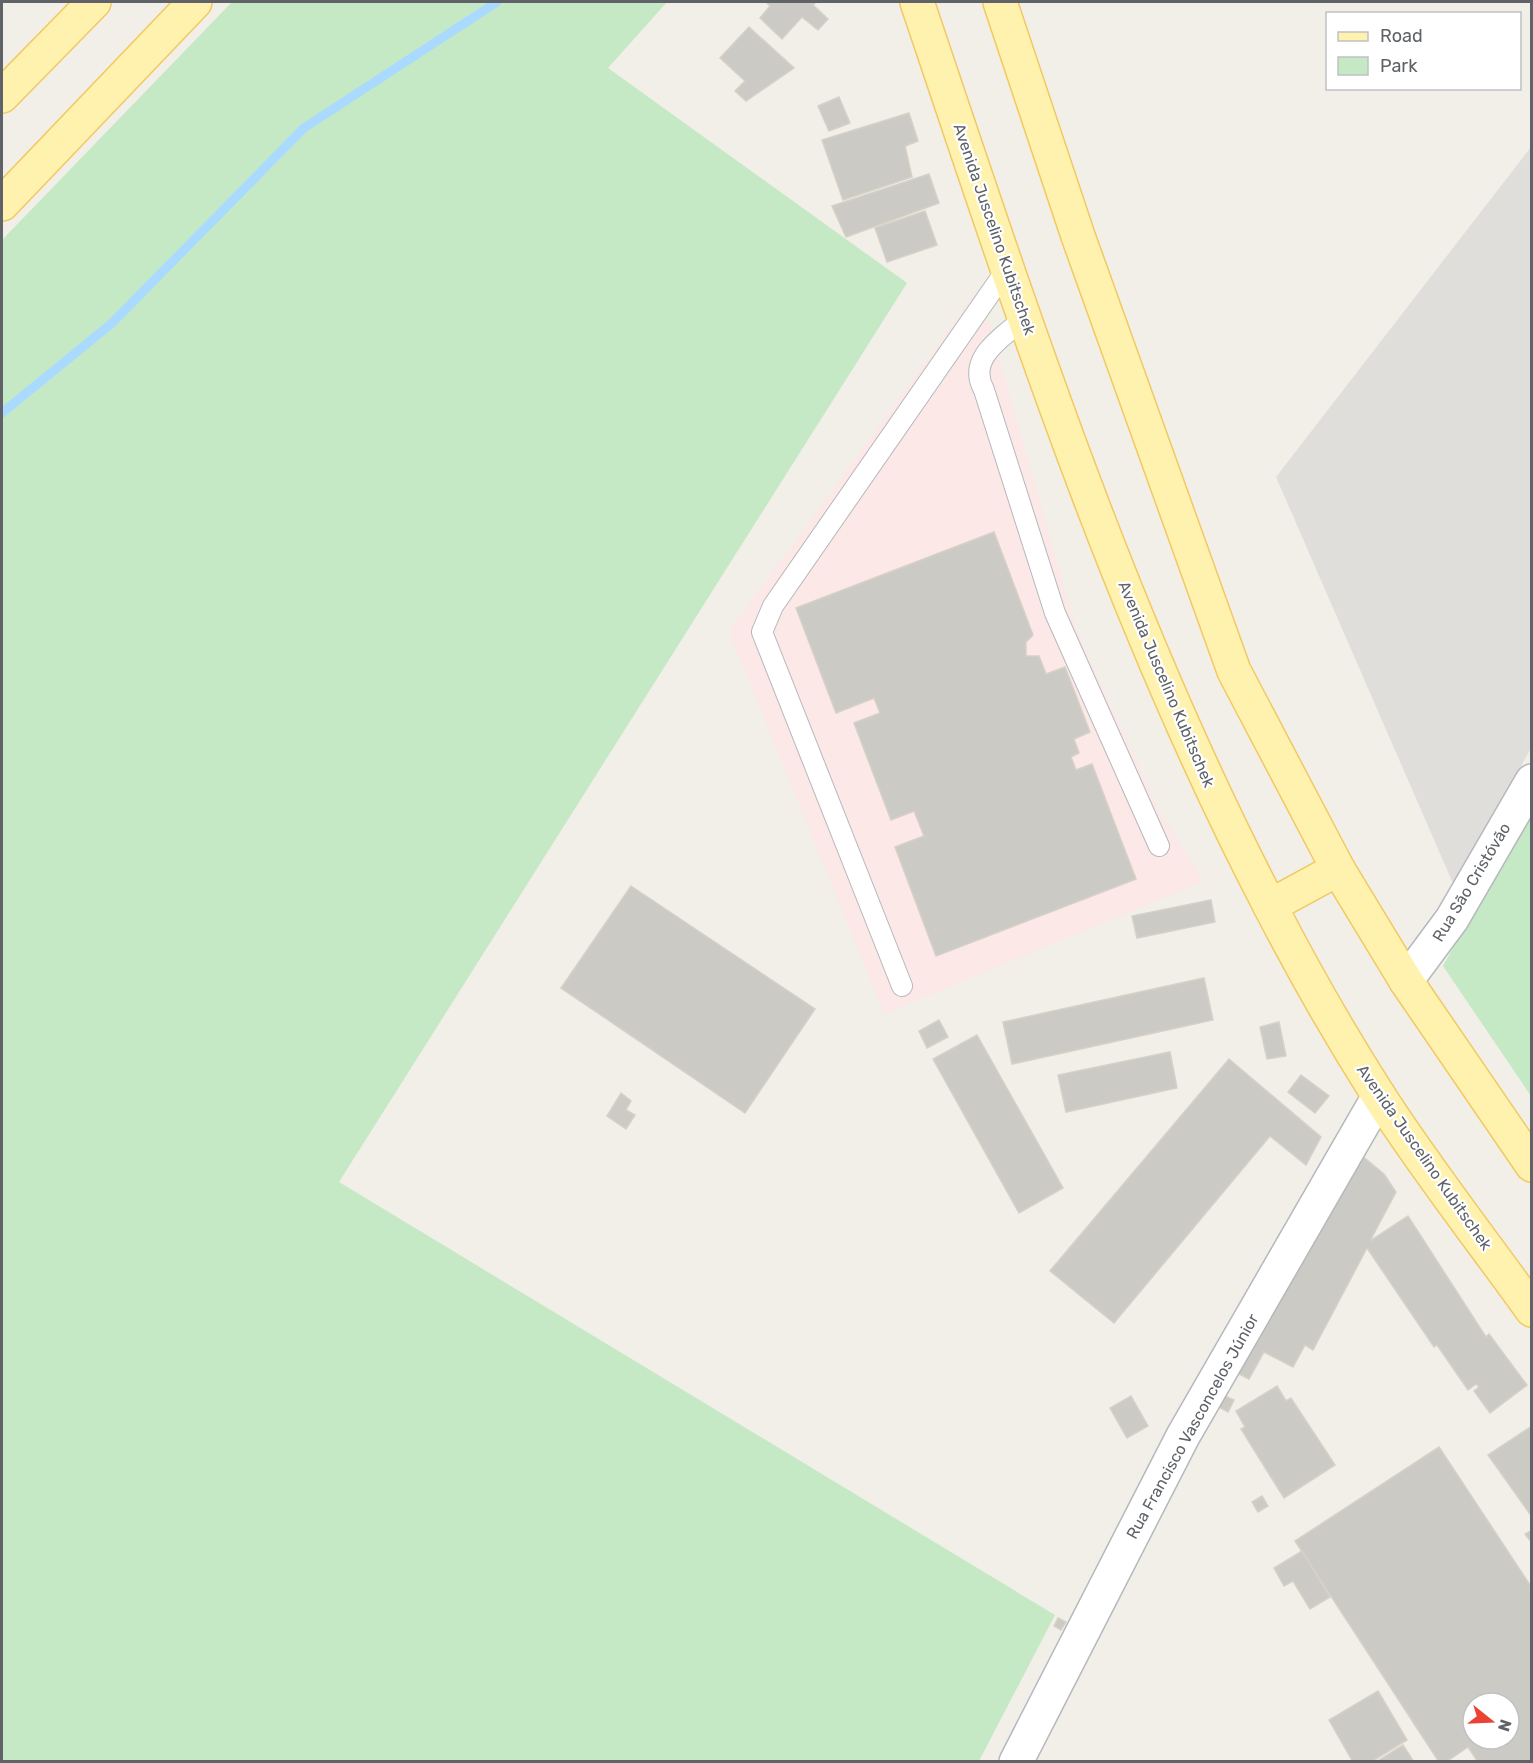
<svg xmlns="http://www.w3.org/2000/svg" width="1533" height="1763" viewBox="0 0 1533 1763" font-family="Rubik,sans-serif">
<style>
.industrial{fill:#e0deda}
.medical{fill:#fce8e6}
.green{fill:#c5e8c5}
.lines{fill:none;stroke-linecap:round;stroke-linejoin:round}
.stream{stroke:#aadaff;stroke-width:9}
.building{fill:#cccac5;stroke:#d6d1c6;stroke-width:1.5;fill-rule:evenodd}
.service-casing{stroke:#b5b8bc;stroke-width:22}
.minor-casing{stroke:#b5b8bc;stroke-width:36}
.primary-casing{stroke:#f2c960;stroke-width:36}
.service{stroke:#fff;stroke-width:20}
.minor{stroke:#fff;stroke-width:33}
.primary{stroke:#fff2af;stroke-width:33}
.labels{text-anchor:middle;stroke-width:4.5;stroke-linejoin:round;paint-order:stroke}
.street-label{font-size:16px;fill:#5f6368;stroke:#fff}
</style>
<rect width="100%" height="100%" fill="#f1efe8"/>
<path class="industrial" d="M 1531,147 L 1531,748 L 1455,888 L 1276,477 Z"/>
<path class="medical" d="M 979,288 L 1077,632 L 1160,812 L 1204,881 L 884,1014 L 729,632 Z"/>
<g class="green">
<path d="M 232,2 L 667,2 L 608,68 L 907,283 L 339,1182 L 1055,1615 L 979,1761 L 2,1761 L 2,240 Z"/>
<path d="M 1531,807 L 1531,1096 L 1443,966 Z"/>
</g>
<g class="lines">
<path class="stream" d="M 2,413 L 111,324 L 304,128 L 497,2"/>
</g>
<g class="building">
<path d="M 766,2 L 816,2 L 813,5 L 828,19 L 818,30 L 802,17 L 782,39 L 760,18 L 770,6 Z"/>
<path d="M 749,27 L 794,68 L 746,101 L 735,91 L 745,81 L 720,58 Z"/>
<path d="M 839,97 L 850,123 L 829,131 L 818,106 Z"/>
<path d="M 909,113 L 918,141 L 905,146 L 912,177 L 843,200 L 822,140 Z"/>
<path d="M 929,174 L 939,203 L 846,237 L 832,206 Z"/>
<path d="M 925,211 L 937,245 L 887,262 L 875,228 Z"/>
<path d="M 994,532 L 1033,635 L 1026,642 L 1026,656 L 1039,656 L 1046,674 L 1065,667 L 1090,732 L 1074,739 L 1079,753 L 1071,757 L 1076,770 L 1092,764 L 1136,879 L 936,956 L 895,847 L 924,836 L 914,811 L 891,820 L 854,723 L 880,713 L 874,698 L 836,713 L 796,608 Z"/>
<path d="M 631,886 L 815,1009 L 745,1113 L 561,988 Z"/>
<path d="M 1211,900 L 1215,922 L 1137,938 L 1132,916 Z"/>
<path d="M 1204,978 L 1213,1020 L 1012,1064 L 1003,1022 Z"/>
<path d="M 939,1020 L 948,1037 L 927,1048 L 919,1031 Z"/>
<path d="M 1279,1022 L 1286,1056 L 1267,1059 L 1260,1027 Z"/>
<path d="M 977,1035 L 1063,1188 L 1019,1213 L 933,1059 Z"/>
<path d="M 1170,1052 L 1177,1088 L 1066,1112 L 1058,1075 Z"/>
<path d="M 1229,1059 L 1321,1137 L 1306,1165 L 1270,1136 L 1114,1323 L 1050,1271 Z"/>
<path d="M 1301,1075 L 1329,1096 L 1315,1113 L 1288,1092 Z"/>
<path d="M 621,1093 L 631,1101 L 626,1110 L 635,1115 L 626,1129 L 607,1116 Z"/>
<path d="M 1355,1150 L 1384,1174 L 1396,1192 L 1370,1241 L 1408,1216 L 1486,1337 L 1489,1334 L 1527,1385 L 1490,1413 L 1474,1391 L 1479,1387 L 1476,1384 L 1468,1390 L 1437,1345 L 1434,1347 L 1367,1248 L 1313,1350 L 1305,1345 L 1293,1367 L 1264,1352 L 1249,1379 L 1235,1372 Z"/>
<path d="M 1277,1386 L 1286,1401 L 1291,1398 L 1335,1465 L 1284,1498 L 1241,1429 L 1245,1427 L 1236,1411 Z"/>
<path d="M 1223,1395 L 1234,1400 L 1228,1412 L 1217,1406 Z"/>
<path d="M 1131,1396 L 1148,1426 L 1127,1438 L 1110,1408 Z"/>
<path d="M 1532,1426 L 1532,1517 L 1488,1455 Z"/>
<path d="M 1439,1447 L 1532,1588 L 1532,1762 L 1478,1762 L 1468,1747 L 1446,1762 L 1439,1762 L 1295,1541 ZM 1473,1703 L 1509,1703 L 1509,1739 L 1473,1739 Z"/>
<path d="M 1262,1496 L 1268,1506 L 1258,1512 L 1252,1502 Z"/>
<path d="M 1532,1530 L 1532,1543 L 1525,1534 Z"/>
<path d="M 1302,1551 L 1330,1597 L 1310,1609 L 1293,1581 L 1284,1586 L 1274,1568 Z"/>
<path d="M 1058,1618 L 1066,1622 L 1061,1630 L 1054,1626 Z"/>
<path d="M 1378,1691 L 1407,1740 L 1371,1762 L 1353,1762 L 1329,1720 Z"/>
<path d="M 1403,1745 L 1414,1762 L 1376,1762 Z"/>
</g>
<g class="lines">
<g class="service-casing">
<g id="service">
<path d="M 1025,318 C 1003,337 966,358 984,390 L 1055,613 L 1159,846"/>
<path d="M 902,986 L 762,632 L 773,606 L 1007,269"/>
</g>
</g>
<g class="minor-casing">
<g id="minor">
<path d="M 1406,981 L 1452,919 L 1532,781"/>
<path d="M 1016,1762 L 1183,1436 L 1379,1096"/>
</g>
</g>
<g class="primary-casing">
<g id="primary">
<path d="M 917,2 C 1020,307 1120,619 1270,906 C 1303,970 1340,1035 1379,1096 C 1426,1169 1481,1239 1532,1310"/>
<path d="M 1000,2 L 1078,236 L 1234,671 L 1338,869 L 1406,981 L 1532,1165"/>
<path d="M 2,96 L 94,2"/>
<path d="M 2,204 L 195,2"/>
<path d="M 1270,906 L 1338,869"/>
</g>
</g>
<use href="#service" class="service"/>
<use href="#minor" class="minor"/>
<use href="#primary" class="primary"/>
</g>
<g class="labels">
<g class="street-label">
<text transform="translate(995 229) rotate(71)" y="6">Avenida Juscelino Kubitschek</text>
<text transform="translate(1167 684) rotate(67)" y="6">Avenida Juscelino Kubitschek</text>
<text transform="translate(1471 882) rotate(-59)" y="6">Rua São Cristóvão</text>
<text transform="translate(1425 1157) rotate(55)" y="6">Avenida Juscelino Kubitschek</text>
<text transform="translate(1192 1426) rotate(-61)" y="6">Rua Francisco Vasconcelos Júnior</text>
</g>
</g>
<rect width="1533" height="1763" fill="none" stroke="#5f6368" stroke-width="6"/>
<rect x="1326" y="12" width="195" height="78" fill="#ffffff" stroke="#bfc1c3" stroke-width="1.5"/>
<rect x="1338" y="32" width="30" height="9" fill="#fff2af" stroke="#bfc1c3" stroke-width="1.5"/>
<text x="1380" y="42" font-size="18" fill="#5f6368">Road</text>
<rect x="1338" y="57" width="30" height="18" fill="#c5e8c5" stroke="#bfc1c3" stroke-width="1.5"/>
<text x="1380" y="72" font-size="18" fill="#5f6368">Park</text>
<g transform="translate(1491 1721) rotate(108)"><circle r="28" fill="#ffffff" stroke="#bfc1c3" stroke-width="1.5"/>
<path d="M0-4.5L10 22L0 15L-10 22Z" fill="#ea4335"/>
<text y="-9" font-size="16" font-weight="bold" text-anchor="middle" fill="#5f6368">N</text>
</g>
</svg>
